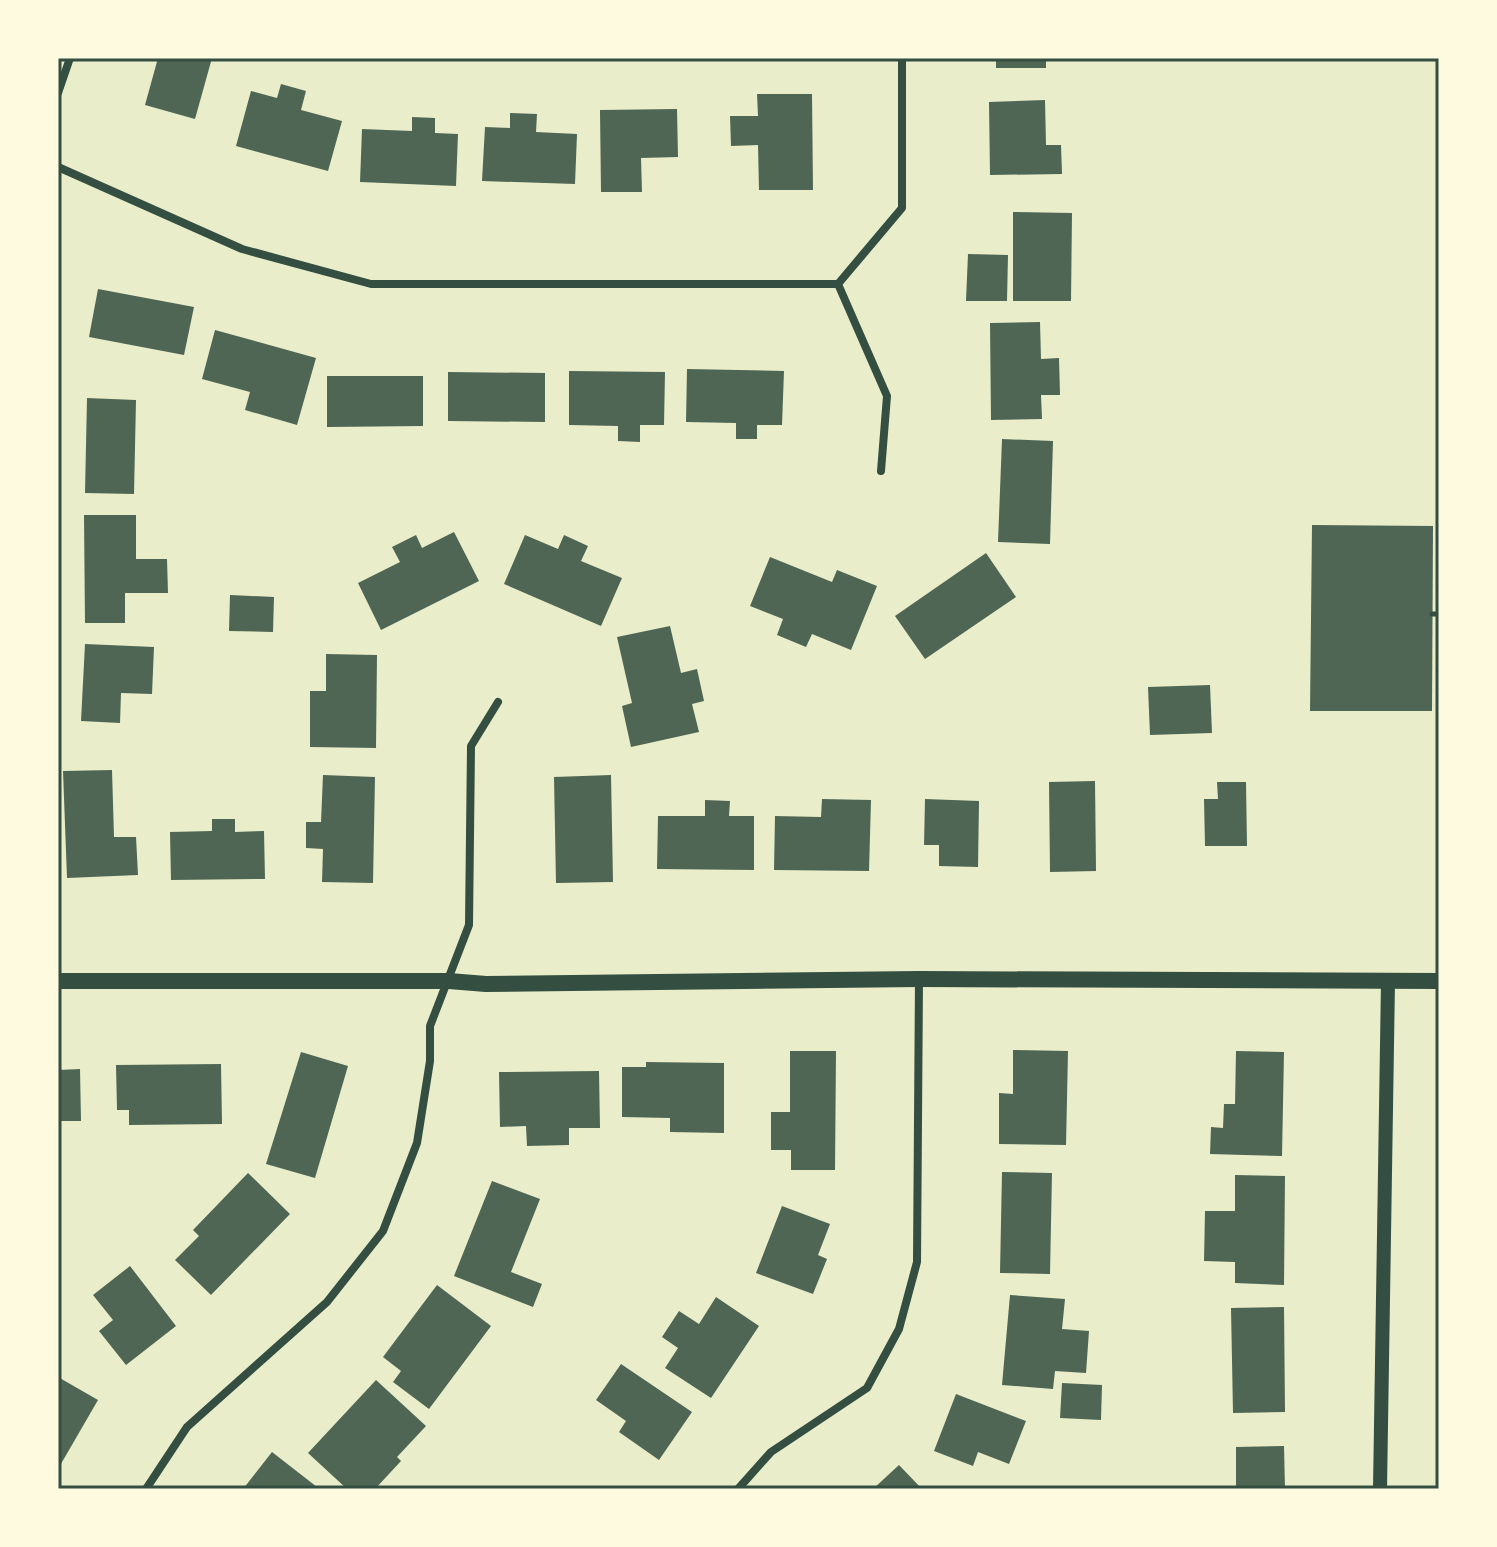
<svg xmlns="http://www.w3.org/2000/svg" width="1497" height="1547" viewBox="0 0 1497 1547" font-family="Cabin,sans-serif">
<style>
.building{fill:#4f6655}
.lines{fill:none;stroke-linecap:round;stroke-linejoin:round}
.path{stroke:#344e41;stroke-width:5}
.minor{stroke:#344e41;stroke-width:8}
.tertiary{stroke:#344e41;stroke-width:14}
.secondary{stroke:#344e41;stroke-width:16}
.neatline{fill:none;stroke:#344e41;stroke-width:3}
</style>
<rect width="100%" height="100%" fill="#e9edc9"/>
<g class="building">
<path d="M 158,58 L 212,58 L 195,119 L 145,105 Z"/>
<rect x="996" y="58" width="50" height="10"/>
<path d="M 281,84 L 306,91 L 301,110 L 342,121 L 328,171 L 236,146 L 251,91 L 277,98 Z"/>
<path d="M 757,94 L 812,94 L 813,190 L 759,190 L 758,145 L 731,146 L 730,116 L 758,116 Z"/>
<path d="M 1045,100 L 1046,145 L 1061,145 L 1062,174 L 990,175 L 989,102 Z"/>
<path d="M 677,109 L 678,157 L 641,158 L 642,192 L 601,192 L 600,110 Z"/>
<path d="M 510,113 L 537,114 L 536,132 L 577,134 L 575,184 L 482,181 L 485,127 L 510,128 Z"/>
<path d="M 412,117 L 435,118 L 435,133 L 458,134 L 456,186 L 360,182 L 362,129 L 412,131 Z"/>
<path d="M 1013,212 L 1072,213 L 1071,301 L 1013,301 Z"/>
<path d="M 968,254 L 1008,255 L 1007,301 L 966,301 Z"/>
<path d="M 98,289 L 194,307 L 184,355 L 89,337 Z"/>
<path d="M 1040,322 L 1041,359 L 1059,358 L 1060,395 L 1041,395 L 1042,419 L 991,420 L 990,323 Z"/>
<path d="M 215,330 L 316,358 L 297,425 L 245,410 L 250,392 L 202,379 Z"/>
<path d="M 687,369 L 784,371 L 782,425 L 757,425 L 757,439 L 736,439 L 736,423 L 686,422 Z"/>
<path d="M 569,371 L 665,372 L 664,425 L 640,425 L 640,442 L 618,441 L 618,426 L 569,425 Z"/>
<path d="M 448,372 L 545,373 L 545,422 L 448,421 Z"/>
<path d="M 327,376 L 423,376 L 423,426 L 327,427 Z"/>
<path d="M 87,398 L 136,400 L 134,494 L 85,493 Z"/>
<path d="M 1002,439 L 1053,441 L 1050,544 L 998,542 Z"/>
<path d="M 84,515 L 136,515 L 136,559 L 167,559 L 168,593 L 125,593 L 125,623 L 85,623 Z"/>
<path d="M 1312,525 L 1433,526 L 1432,711 L 1310,711 Z"/>
<path d="M 454,532 L 479,581 L 381,630 L 358,583 L 400,562 L 392,547 L 416,535 L 422,548 Z"/>
<path d="M 525,535 L 558,549 L 564,535 L 588,546 L 581,561 L 622,578 L 601,626 L 504,584 Z"/>
<path d="M 986,553 L 1016,597 L 925,659 L 895,616 Z"/>
<path d="M 770,557 L 832,582 L 837,570 L 877,586 L 851,650 L 812,634 L 806,647 L 777,635 L 783,619 L 750,606 Z"/>
<path d="M 230,595 L 274,597 L 273,632 L 229,631 Z"/>
<path d="M 670,626 L 681,673 L 697,669 L 704,701 L 692,704 L 699,732 L 631,747 L 622,706 L 632,703 L 617,637 Z"/>
<path d="M 85,644 L 154,647 L 152,694 L 121,693 L 120,723 L 81,721 Z"/>
<path d="M 326,654 L 377,655 L 376,748 L 310,747 L 310,691 L 326,691 Z"/>
<path d="M 1210,685 L 1212,733 L 1150,735 L 1148,687 Z"/>
<path d="M 112,770 L 114,837 L 136,837 L 138,875 L 67,878 L 63,771 Z"/>
<path d="M 323,775 L 375,777 L 373,883 L 322,882 L 323,849 L 306,848 L 306,822 L 321,822 Z"/>
<path d="M 611,775 L 613,882 L 556,883 L 554,777 Z"/>
<path d="M 1095,781 L 1096,871 L 1050,872 L 1049,782 Z"/>
<path d="M 1217,782 L 1246,782 L 1247,846 L 1205,846 L 1204,799 L 1218,799 Z"/>
<path d="M 822,799 L 871,800 L 869,871 L 774,870 L 775,816 L 821,817 Z"/>
<path d="M 925,799 L 979,801 L 978,867 L 939,866 L 939,845 L 924,845 Z"/>
<path d="M 705,800 L 730,801 L 729,816 L 754,816 L 754,870 L 657,869 L 658,816 L 705,816 Z"/>
<path d="M 212,819 L 235,819 L 235,832 L 264,831 L 265,879 L 171,880 L 170,832 L 212,831 Z"/>
<path d="M 1013,1050 L 1068,1051 L 1066,1145 L 999,1144 L 999,1093 L 1013,1094 Z"/>
<path d="M 790,1051 L 836,1051 L 835,1170 L 791,1170 L 791,1150 L 771,1150 L 771,1112 L 790,1112 Z"/>
<path d="M 1236,1051 L 1284,1052 L 1282,1156 L 1210,1154 L 1211,1127 L 1223,1128 L 1224,1104 L 1235,1104 Z"/>
<path d="M 301,1052 L 348,1066 L 315,1178 L 266,1164 Z"/>
<path d="M 646,1062 L 724,1063 L 724,1133 L 670,1132 L 670,1118 L 622,1117 L 622,1067 L 646,1067 Z"/>
<path d="M 221,1064 L 222,1124 L 129,1125 L 129,1110 L 117,1110 L 116,1065 Z"/>
<path d="M 80,1069 L 81,1121 L 58,1121 L 58,1070 Z"/>
<path d="M 599,1071 L 600,1128 L 569,1128 L 569,1145 L 527,1146 L 526,1126 L 500,1127 L 499,1072 Z"/>
<path d="M 1002,1172 L 1052,1173 L 1050,1274 L 1000,1273 Z"/>
<path d="M 248,1173 L 290,1214 L 211,1295 L 175,1260 L 199,1236 L 193,1230 Z"/>
<path d="M 1235,1175 L 1285,1176 L 1284,1285 L 1235,1283 L 1235,1262 L 1204,1261 L 1205,1211 L 1235,1211 Z"/>
<path d="M 492,1181 L 540,1199 L 511,1272 L 542,1284 L 533,1307 L 454,1276 Z"/>
<path d="M 782,1206 L 830,1224 L 818,1255 L 827,1259 L 813,1294 L 756,1273 Z"/>
<path d="M 130,1266 L 176,1326 L 126,1365 L 99,1331 L 113,1320 L 93,1295 Z"/>
<path d="M 437,1285 L 491,1326 L 429,1409 L 393,1382 L 401,1371 L 383,1357 Z"/>
<path d="M 1010,1295 L 1065,1299 L 1062,1329 L 1089,1331 L 1086,1373 L 1055,1371 L 1053,1389 L 1002,1385 Z"/>
<path d="M 716,1297 L 759,1326 L 711,1398 L 665,1368 L 678,1348 L 662,1337 L 679,1311 L 699,1324 Z"/>
<path d="M 1284,1307 L 1285,1412 L 1233,1413 L 1231,1308 Z"/>
<path d="M 621,1364 L 692,1412 L 659,1460 L 619,1432 L 626,1421 L 596,1400 Z"/>
<path d="M 58,1377 L 98,1400 L 58,1469 Z"/>
<path d="M 376,1380 L 426,1426 L 397,1457 L 401,1461 L 375,1489 L 347,1489 L 308,1453 Z"/>
<path d="M 1062,1383 L 1102,1385 L 1101,1420 L 1060,1418 Z"/>
<path d="M 956,1394 L 1026,1421 L 1009,1464 L 978,1452 L 973,1466 L 934,1451 Z"/>
<path d="M 1284,1446 L 1285,1489 L 1236,1489 L 1236,1447 Z"/>
<path d="M 272,1452 L 317,1487 L 316,1489 L 243,1489 Z"/>
<path d="M 899,1465 L 922,1489 L 873,1489 Z"/>
</g>
<g class="lines">
<path class="path" d="M 1432,614 L 1439,614"/>
<g class="minor">
<path d="M 58,93 L 70,58"/>
<path d="M 58,167 L 242,249 L 371,284 L 838,284"/>
<path d="M 881,471 L 887,396 L 838,284 L 902,208 L 902,58"/>
<path d="M 146,1489 L 187,1427 L 327,1302 L 383,1231 L 417,1143 L 430,1061 L 430,1026 L 469,925 L 471,746 L 498,702"/>
<path d="M 738,1489 L 771,1452 L 867,1388 L 899,1329 L 917,1262 L 919,979"/>
</g>
<path class="tertiary" d="M 1380,1489 L 1388,981"/>
<path class="secondary" d="M 58,981 L 449,981 L 486,984 L 919,979 L 1439,981"/>
</g>
<rect width="1497" height="1547" fill="none" stroke="#fefae0" stroke-width="120"/>
<rect x="60" y="60" width="1377" height="1427" class="neatline"/>
</svg>
